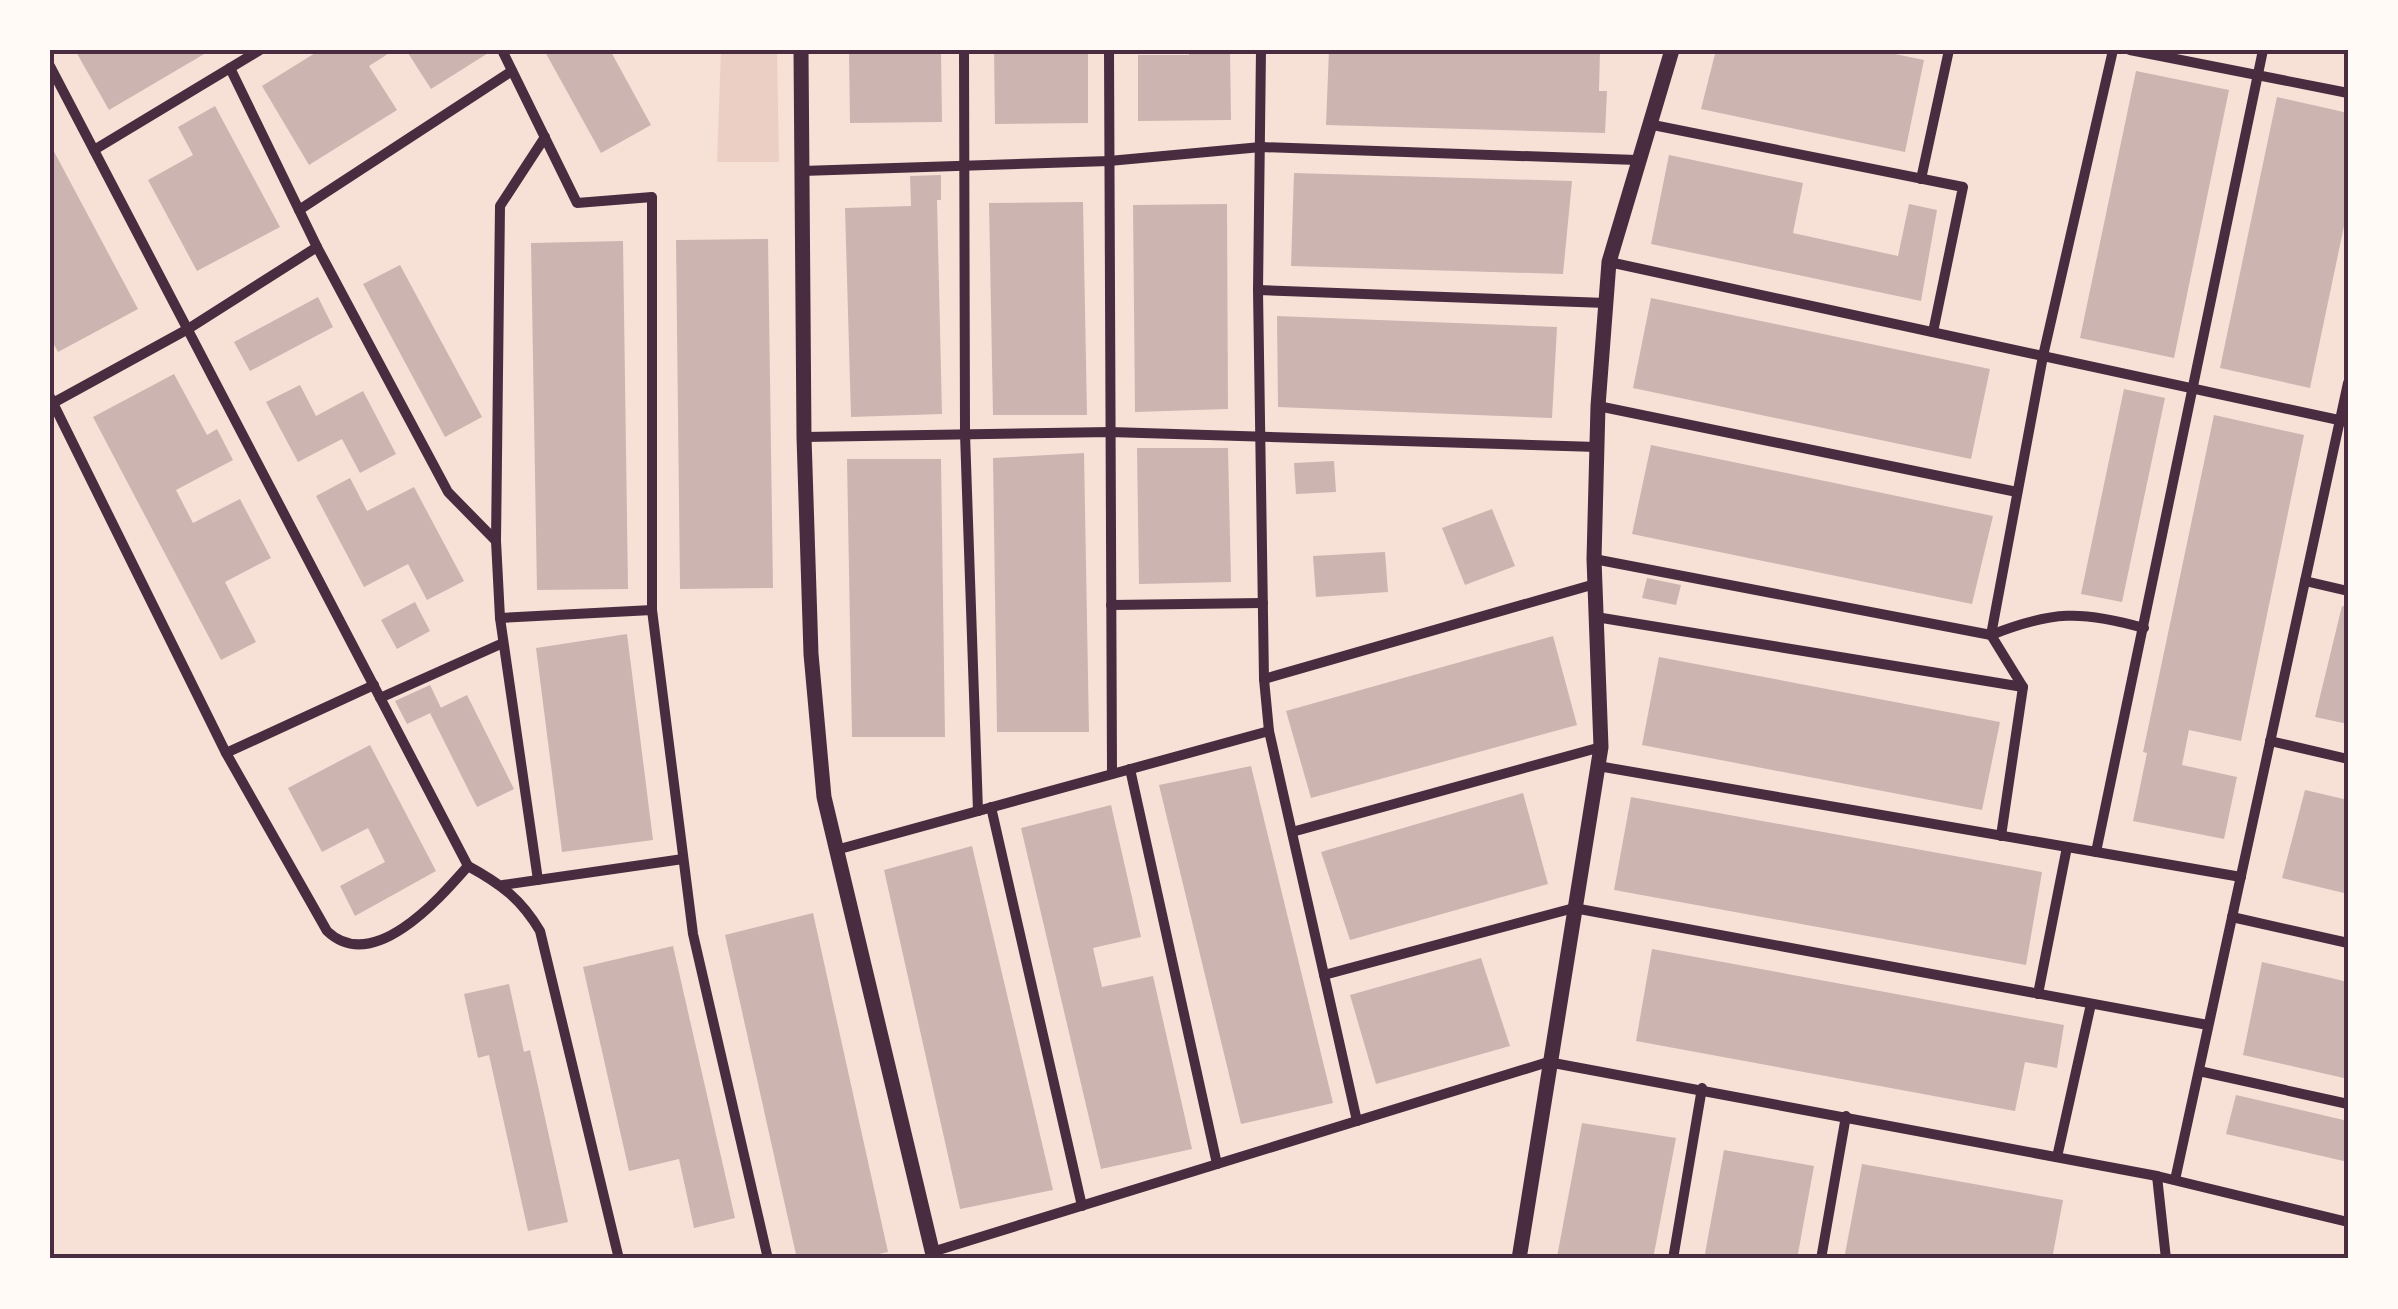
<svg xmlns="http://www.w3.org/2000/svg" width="2398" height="1309" viewBox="0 0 2398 1309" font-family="Ubuntu,sans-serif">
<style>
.green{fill:#ebcfc5}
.building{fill:#ccb4b1}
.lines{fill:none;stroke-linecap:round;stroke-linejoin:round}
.minor{stroke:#4a2c40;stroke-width:10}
.tertiary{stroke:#4a2c40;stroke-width:15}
.neatline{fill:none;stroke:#4a2c40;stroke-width:4}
</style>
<rect width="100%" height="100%" fill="#f7e1d7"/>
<path class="green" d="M 721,50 L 777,50 L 779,162 L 717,162 Z"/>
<g class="building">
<path d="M 75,50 L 211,50 L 109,110 Z"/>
<path d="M 320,50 L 394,50 L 369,66 L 397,110 L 309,165 L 262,86 Z"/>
<path d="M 406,50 L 493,50 L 431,89 Z"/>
<path d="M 544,50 L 610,50 L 651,125 L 601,153 Z"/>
<path d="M 849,50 L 941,50 L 942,122 L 850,123 Z"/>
<path d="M 994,50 L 1088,50 L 1088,123 L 995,124 Z"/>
<path d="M 1189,50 L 1230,50 L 1231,120 L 1138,121 L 1138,55 L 1189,55 Z"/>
<path d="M 1329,50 L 1600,50 L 1599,91 L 1607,91 L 1605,133 L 1326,125 Z"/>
<path d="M 1716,50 L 1876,50 L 1924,60 L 1905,152 L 1701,109 Z"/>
<path d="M 2136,71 L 2229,90 L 2174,358 L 2080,338 Z"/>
<path d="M 2277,97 L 2348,113 L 2348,207 L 2310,388 L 2220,368 Z"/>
<path d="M 215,106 L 280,227 L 197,271 L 148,180 L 193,155 L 178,127 Z"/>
<path d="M 50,144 L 138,309 L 58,352 L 50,337 Z"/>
<path d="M 1669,155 L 1803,183 L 1793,233 L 1898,256 L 1909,204 L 1937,210 L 1921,301 L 1651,244 Z"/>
<path d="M 1294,173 L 1572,181 L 1563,274 L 1291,266 Z"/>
<path d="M 941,175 L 941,200 L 937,200 L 942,414 L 851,417 L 845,208 L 911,206 L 910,176 Z"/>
<path d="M 1083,202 L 1087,415 L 993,415 L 989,203 Z"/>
<path d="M 1227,204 L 1228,409 L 1135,412 L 1133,205 Z"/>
<path d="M 768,239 L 773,588 L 680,589 L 676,240 Z"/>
<path d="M 623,241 L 628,589 L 537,590 L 531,243 Z"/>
<path d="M 400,265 L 482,417 L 445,437 L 363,284 Z"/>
<path d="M 318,297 L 333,327 L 250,371 L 234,342 Z"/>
<path d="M 1651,298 L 1990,369 L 1971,459 L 1633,388 Z"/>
<path d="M 1277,316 L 1557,327 L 1552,418 L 1278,407 Z"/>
<path d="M 174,374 L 207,435 L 217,429 L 233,460 L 176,490 L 193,523 L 240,499 L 271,558 L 225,582 L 256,642 L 221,660 L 93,417 Z"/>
<path d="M 300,385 L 316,416 L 363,391 L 396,454 L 360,473 L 342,439 L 298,462 L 266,402 Z"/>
<path d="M 2124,389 L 2165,398 L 2122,602 L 2081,594 Z"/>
<path d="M 2214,415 L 2304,435 L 2241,741 L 2189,730 L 2182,765 L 2237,777 L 2224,839 L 2133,821 L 2147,753 L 2143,752 Z"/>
<path d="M 1651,445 L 1993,516 L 1972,604 L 1632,534 Z"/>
<path d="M 1137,448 L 1228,448 L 1231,582 L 1139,584 Z"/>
<path d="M 1084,453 L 1089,732 L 997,732 L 993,458 Z"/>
<path d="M 847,459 L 941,459 L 945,737 L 852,737 Z"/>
<path d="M 1334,461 L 1336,492 L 1296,494 L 1294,463 Z"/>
<path d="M 350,478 L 367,511 L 414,487 L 464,581 L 427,600 L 408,564 L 364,587 L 316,496 Z"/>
<path d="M 1492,509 L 1515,566 L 1465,585 L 1442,528 Z"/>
<path d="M 1385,552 L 1388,592 L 1316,597 L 1313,556 Z"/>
<path d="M 1647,578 L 1681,585 L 1676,605 L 1642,598 Z"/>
<path d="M 415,602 L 430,631 L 397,649 L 381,620 Z"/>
<path d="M 2342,606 L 2348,607 L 2348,724 L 2315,717 Z"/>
<path d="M 627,634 L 653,840 L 562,852 L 536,648 Z"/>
<path d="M 1553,636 L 1577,725 L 1311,798 L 1286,711 Z"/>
<path d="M 1659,657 L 2000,722 L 1982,810 L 1642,745 Z"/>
<path d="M 430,685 L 441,708 L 407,724 L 395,701 Z"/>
<path d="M 467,695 L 514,789 L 477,807 L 430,713 Z"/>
<path d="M 370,745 L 436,871 L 355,916 L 340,886 L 385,862 L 368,828 L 322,852 L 288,788 Z"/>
<path d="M 1251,766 L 1333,1103 L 1241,1124 L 1159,785 Z"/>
<path d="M 2305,790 L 2348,800 L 2348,894 L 2282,878 Z"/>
<path d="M 1523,793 L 1548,884 L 1350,940 L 1321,852 Z"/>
<path d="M 1631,797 L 2042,872 L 2026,965 L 1614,890 Z"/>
<path d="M 1111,805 L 1141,937 L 1093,948 L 1102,987 L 1153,976 L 1192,1149 L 1101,1169 L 1021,828 Z"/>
<path d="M 972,846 L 1053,1190 L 960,1209 L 884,870 Z"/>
<path d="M 813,913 L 888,1252 L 854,1259 L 797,1259 L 725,935 Z"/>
<path d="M 673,946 L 735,1218 L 694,1228 L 679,1159 L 629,1171 L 583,967 Z"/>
<path d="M 1652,949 L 2064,1025 L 2057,1068 L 2025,1062 L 2015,1111 L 1636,1041 Z"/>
<path d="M 1481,958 L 1510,1046 L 1376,1084 L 1350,995 Z"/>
<path d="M 2262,962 L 2348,982 L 2348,1079 L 2243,1055 Z"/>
<path d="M 509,984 L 524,1052 L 530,1050 L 568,1222 L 528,1231 L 489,1055 L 478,1058 L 464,994 Z"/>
<path d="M 2236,1095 L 2348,1121 L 2348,1162 L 2226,1134 Z"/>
<path d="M 1582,1123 L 1676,1138 L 1653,1259 L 1557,1257 Z"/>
<path d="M 1724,1150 L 1814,1166 L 1797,1259 L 1704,1259 Z"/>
<path d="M 1862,1164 L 2063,1200 L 2052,1259 L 1874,1259 L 1845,1254 Z"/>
</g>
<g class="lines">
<g class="minor">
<path d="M 502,50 L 577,203 L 652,197 L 652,610 L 693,934 L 768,1259"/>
<path d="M 964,50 L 965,434 L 978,811"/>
<path d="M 1109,50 L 1112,774"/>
<path d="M 1261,50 L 1258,290 L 1264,679 L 1269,731 L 1357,1121"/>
<path d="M 2130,50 L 2348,93"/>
<path d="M 50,66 L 468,866"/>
<path d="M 230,68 L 317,247 L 448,492 L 496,541"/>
<path d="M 1648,124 L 1963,187 L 1933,332"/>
<path d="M 94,150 L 260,50"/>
<path d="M 802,171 L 1109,161 L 1261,147 L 1637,160"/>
<path d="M 1921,179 L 1949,50"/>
<path d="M 299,210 L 512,71"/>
<path d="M 1609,262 L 2348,422"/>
<path d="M 1258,290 L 1606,303"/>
<path d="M 50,397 L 226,753 L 327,931 C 373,975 439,899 468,866"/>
<path d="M 53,403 L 188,329 L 317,247"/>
<path d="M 1598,406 L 2017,492"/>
<path d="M 804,437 L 1110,432 L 1597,447"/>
<path d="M 1594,559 L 1991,635"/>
<path d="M 2305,581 L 2348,591"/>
<path d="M 1111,605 L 1263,603"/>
<path d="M 1596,617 L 2023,687"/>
<path d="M 500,618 L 652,610"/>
<path d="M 1991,635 C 2052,611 2081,610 2144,628"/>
<path d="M 1264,679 L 1595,584"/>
<path d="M 380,698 L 503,643"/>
<path d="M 2270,741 L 2348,759"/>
<path d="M 226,753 L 374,685"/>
<path d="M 1598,766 L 2241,877"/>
<path d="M 1130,769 L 1217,1164"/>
<path d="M 991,807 L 1082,1206"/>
<path d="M 1292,832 L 1601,747"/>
<path d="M 2001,836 L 2023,687 L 1991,635 L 2043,356 L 2113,50"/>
<path d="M 836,850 L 1269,731"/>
<path d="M 2096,852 L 2263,50"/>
<path d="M 468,866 C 501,884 521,899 540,931 L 619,1259"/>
<path d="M 538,880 L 500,618 L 496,541 L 500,206 L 545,137"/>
<path d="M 503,885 L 683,859"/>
<path d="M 2232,917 L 2348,943"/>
<path d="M 1324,975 L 1574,908 L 2208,1025"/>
<path d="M 2038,994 L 2067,847"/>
<path d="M 2199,1071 L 2348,1104"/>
<path d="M 2057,1157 L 2091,1004"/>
<path d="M 2157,1176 L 2166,1259"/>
<path d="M 2175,1180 L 2348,383"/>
<path d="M 932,1252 L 1548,1062 L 2157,1176 L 2348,1222"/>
<path d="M 1673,1259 L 1702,1088"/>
<path d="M 1821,1259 L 1846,1116"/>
</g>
<g class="tertiary">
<path d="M 801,50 L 804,437 L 811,654 L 824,797 L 934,1259"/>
<path d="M 1519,1259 L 1601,747 L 1594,559 L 1598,406 L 1609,262 L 1672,50"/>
</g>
</g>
<rect width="2398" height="1309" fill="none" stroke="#fffaf5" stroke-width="105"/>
<rect x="52" y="52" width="2294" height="1204" class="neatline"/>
</svg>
